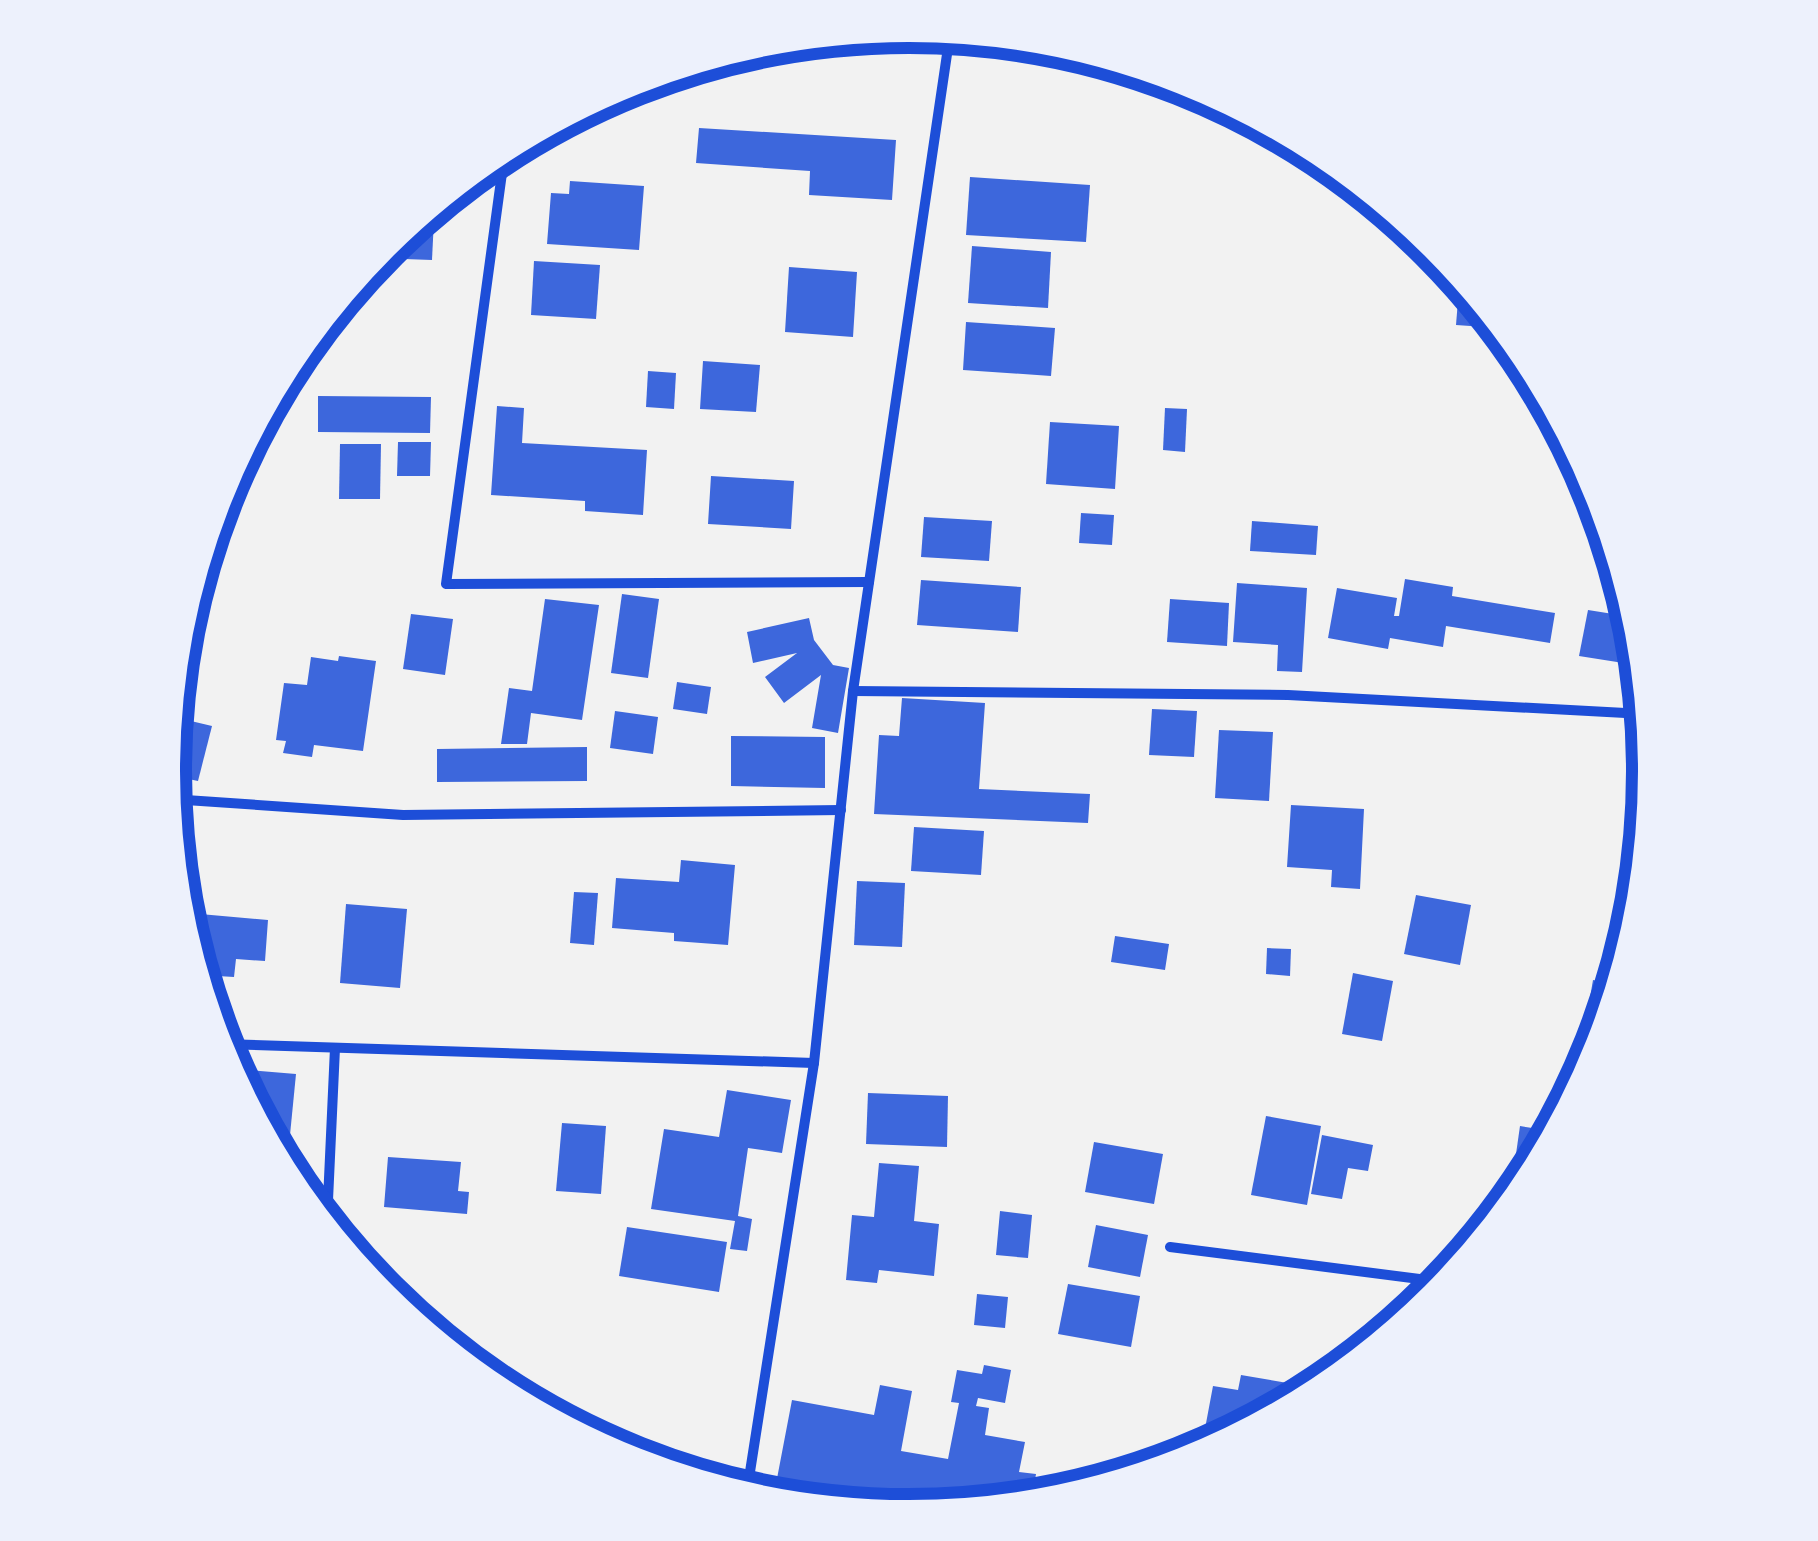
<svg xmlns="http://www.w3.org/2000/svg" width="1818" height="1541" viewBox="0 0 1818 1541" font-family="Figtree,sans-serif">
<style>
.building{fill:#3d67dc}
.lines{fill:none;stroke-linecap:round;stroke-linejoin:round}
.minor{stroke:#1d4ed8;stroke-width:10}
.rim{fill:none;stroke:#1d4ed8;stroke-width:12}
</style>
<rect width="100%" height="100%" fill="#f2f2f2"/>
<g class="building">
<path d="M 641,82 L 639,106 L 595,103 L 626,86 Z"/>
<path d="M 699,128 L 896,140 L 892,200 L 809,195 L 810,171 L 696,163 Z"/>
<path d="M 475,174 L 473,195 L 450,194 Z"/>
<path d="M 970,177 L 1090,185 L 1086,242 L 966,235 Z"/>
<path d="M 570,181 L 644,186 L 639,250 L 547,244 L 551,193 L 569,194 Z"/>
<path d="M 420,218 L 434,219 L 432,260 L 376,258 Z"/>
<path d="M 972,246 L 1051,252 L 1048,308 L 968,303 Z"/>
<path d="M 534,261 L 600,265 L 596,319 L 531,315 Z"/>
<path d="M 789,267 L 857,272 L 853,337 L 785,332 Z"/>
<path d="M 1459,288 L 1467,289 L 1499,328 L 1456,325 Z"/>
<path d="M 966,322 L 1055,328 L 1051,376 L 963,370 Z"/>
<path d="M 703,361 L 760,365 L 756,412 L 700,409 Z"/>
<path d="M 648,371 L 676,373 L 674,409 L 646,407 Z"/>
<path d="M 318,396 L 431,397 L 430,433 L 318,432 Z"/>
<path d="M 497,406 L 524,408 L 522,443 L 647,450 L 643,515 L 585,511 L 585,501 L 491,495 Z"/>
<path d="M 1165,408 L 1187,409 L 1185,452 L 1163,450 Z"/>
<path d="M 1050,422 L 1119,426 L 1115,489 L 1046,484 Z"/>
<path d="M 398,442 L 431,442 L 430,476 L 397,476 Z"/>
<path d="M 340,444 L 381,444 L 380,499 L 339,499 Z"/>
<path d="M 711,476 L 794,481 L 791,529 L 708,524 Z"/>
<path d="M 1081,513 L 1114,515 L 1112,545 L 1079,543 Z"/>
<path d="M 924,517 L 992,521 L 989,561 L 921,557 Z"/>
<path d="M 1252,521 L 1318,526 L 1316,555 L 1250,551 Z"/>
<path d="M 1405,579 L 1453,587 L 1452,596 L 1555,613 L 1550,643 L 1446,626 L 1443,647 L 1390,638 L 1388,649 L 1328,638 L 1337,588 L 1397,598 L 1394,616 L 1399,616 Z"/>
<path d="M 921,580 L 1021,587 L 1018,632 L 917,625 Z"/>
<path d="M 1237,583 L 1307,588 L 1302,672 L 1277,671 L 1278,645 L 1233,642 Z"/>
<path d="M 622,594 L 659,599 L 648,678 L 611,673 Z"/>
<path d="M 545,599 L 599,605 L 582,720 L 531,713 L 527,744 L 501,744 L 509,688 L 532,691 Z"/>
<path d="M 1170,599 L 1229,603 L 1227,646 L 1167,642 Z"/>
<path d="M 1588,610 L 1632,617 L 1638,653 L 1636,665 L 1579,656 Z"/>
<path d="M 411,614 L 453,619 L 445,675 L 403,669 Z"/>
<path d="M 809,618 L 814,640 L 833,665 L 849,668 L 838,733 L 812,728 L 821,675 L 784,703 L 765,677 L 797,653 L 753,663 L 747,632 Z"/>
<path d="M 339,656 L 376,661 L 363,751 L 314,745 L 312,757 L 283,753 L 286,741 L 276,740 L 284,683 L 307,685 L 311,657 L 338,661 Z"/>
<path d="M 677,682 L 711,687 L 707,714 L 673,709 Z"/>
<path d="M 902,698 L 985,703 L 979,789 L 1090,794 L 1088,823 L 874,814 L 879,735 L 899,736 Z"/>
<path d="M 1152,709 L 1197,711 L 1194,757 L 1149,755 Z"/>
<path d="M 615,711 L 658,717 L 653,754 L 610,748 Z"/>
<path d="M 174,717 L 212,726 L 198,781 L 169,775 Z"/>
<path d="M 1219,730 L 1273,732 L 1269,801 L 1215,798 Z"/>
<path d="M 731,736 L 825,737 L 825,788 L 731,786 Z"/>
<path d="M 587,747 L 587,781 L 437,782 L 437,749 Z"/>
<path d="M 1291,805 L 1364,809 L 1360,889 L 1331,887 L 1332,870 L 1287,867 Z"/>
<path d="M 914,827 L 984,831 L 981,875 L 911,871 Z"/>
<path d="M 681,860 L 735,865 L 728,945 L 674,941 L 674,933 L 612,928 L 616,878 L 679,882 Z"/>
<path d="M 178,870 L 197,872 L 191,940 L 183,914 Z"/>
<path d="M 857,881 L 905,883 L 902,947 L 854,945 Z"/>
<path d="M 574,892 L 598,893 L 594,945 L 570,943 Z"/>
<path d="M 1416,895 L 1471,905 L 1460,965 L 1404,954 Z"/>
<path d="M 346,904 L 407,909 L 400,988 L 340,983 Z"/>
<path d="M 200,914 L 268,920 L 265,961 L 236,959 L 234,977 L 201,975 L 196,960 Z"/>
<path d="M 1115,936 L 1169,944 L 1165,970 L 1111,962 Z"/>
<path d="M 1267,948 L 1291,949 L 1290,976 L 1266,974 Z"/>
<path d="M 1353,973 L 1393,981 L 1382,1041 L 1342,1034 Z"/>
<path d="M 1593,980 L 1614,984 L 1597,1042 L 1583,1039 Z"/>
<path d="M 238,1069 L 296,1074 L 289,1145 L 273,1144 L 237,1077 Z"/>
<path d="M 727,1090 L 791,1100 L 782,1153 L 748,1148 L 738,1216 L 752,1219 L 747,1251 L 730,1249 L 735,1221 L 651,1209 L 664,1129 L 719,1137 Z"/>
<path d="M 868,1093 L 948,1096 L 947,1147 L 866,1144 Z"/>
<path d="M 1266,1116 L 1321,1126 L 1307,1205 L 1251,1195 Z"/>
<path d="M 562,1123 L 606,1126 L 601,1194 L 556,1191 Z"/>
<path d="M 1520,1126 L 1552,1131 L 1527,1177 L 1513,1175 Z"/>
<path d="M 1322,1135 L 1373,1145 L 1368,1171 L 1348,1168 L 1342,1199 L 1311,1194 Z"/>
<path d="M 1094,1142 L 1163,1154 L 1154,1204 L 1085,1192 Z"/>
<path d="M 388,1157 L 461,1162 L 458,1191 L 469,1192 L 467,1214 L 384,1207 Z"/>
<path d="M 879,1163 L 919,1166 L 914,1221 L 939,1224 L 934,1276 L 879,1270 L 877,1283 L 846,1280 L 852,1215 L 874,1217 Z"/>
<path d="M 1000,1211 L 1032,1215 L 1028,1258 L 996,1255 Z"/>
<path d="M 1096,1225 L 1148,1235 L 1140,1277 L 1088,1267 Z"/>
<path d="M 627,1227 L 727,1242 L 719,1292 L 619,1276 Z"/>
<path d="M 1068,1284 L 1140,1296 L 1131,1347 L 1058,1334 Z"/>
<path d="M 977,1294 L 1008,1297 L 1005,1328 L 974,1325 Z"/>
<path d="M 1374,1317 L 1401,1320 L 1369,1346 Z"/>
<path d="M 984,1365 L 1011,1370 L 1005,1403 L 978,1398 L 976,1406 L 989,1408 L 985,1435 L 1025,1442 L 1019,1472 L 1036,1474 L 1032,1499 L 909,1511 L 838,1504 L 839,1501 L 775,1489 L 792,1400 L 874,1415 L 880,1385 L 912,1391 L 901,1451 L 948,1459 L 959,1403 L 951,1402 L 957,1370 L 982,1374 Z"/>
<path d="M 1241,1375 L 1311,1387 L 1310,1392 L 1201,1450 L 1213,1386 L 1238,1390 Z"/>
<path d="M 616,1449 L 663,1456 L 662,1465 L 625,1454 Z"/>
</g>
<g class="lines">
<g class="minor">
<path d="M 505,151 L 446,584 L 869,582"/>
<path d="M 853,691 L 1288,695 L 1644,714"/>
<path d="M 171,799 L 403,815 L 841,810"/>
<path d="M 222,1044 L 814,1063"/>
<path d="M 327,1222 L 335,1048"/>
<path d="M 1170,1247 L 1443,1282"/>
<path d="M 747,1491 L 814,1063 L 853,691 L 950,34"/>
</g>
</g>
<path d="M0 0H1818V1541H0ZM186 771a723 723 0 1 1 1446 0a723 723 0 1 1-1446 0Z" fill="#edf1fc" fill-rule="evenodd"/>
<path class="rim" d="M186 771a723 723 0 1 1 1446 0a723 723 0 1 1-1446 0Z"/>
</svg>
